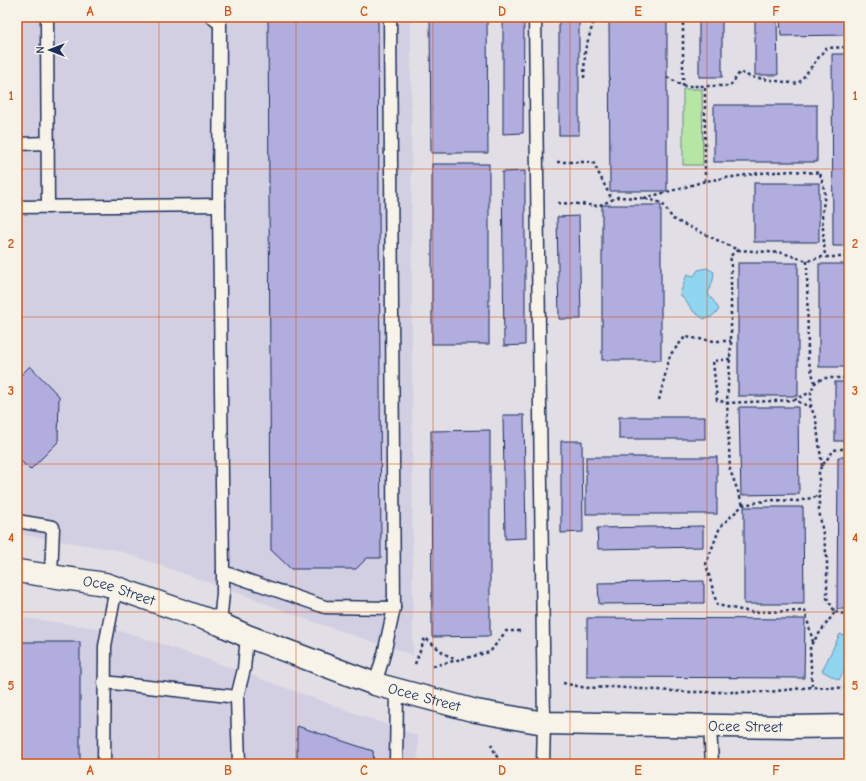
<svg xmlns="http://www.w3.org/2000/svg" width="866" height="781" viewBox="0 0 866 781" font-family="'Comic Neue',sans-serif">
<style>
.built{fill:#d3cfe3}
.green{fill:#b7e6a4;stroke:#698a81}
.water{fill:#90d6f1;stroke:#6193b6}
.building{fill:#b1adde;stroke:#1b2f5e}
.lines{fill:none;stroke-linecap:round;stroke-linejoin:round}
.service-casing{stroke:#1b2f5e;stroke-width:15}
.minor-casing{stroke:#1b2f5e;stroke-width:25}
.path{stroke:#1b2f5e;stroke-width:2.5;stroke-dasharray:3 3;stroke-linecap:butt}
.service{stroke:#f7f3e8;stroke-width:12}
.minor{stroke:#f7f3e8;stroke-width:22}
.grid{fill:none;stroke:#d45514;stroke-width:1;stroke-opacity:0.55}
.labels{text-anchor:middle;stroke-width:3;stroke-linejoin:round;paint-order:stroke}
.street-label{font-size:15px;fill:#1b2f5e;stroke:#f7f3e8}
.neatline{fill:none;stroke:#d45514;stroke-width:1.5}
.grid-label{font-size:13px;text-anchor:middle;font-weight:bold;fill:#d45514}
</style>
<rect width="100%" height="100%" fill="#e2dee5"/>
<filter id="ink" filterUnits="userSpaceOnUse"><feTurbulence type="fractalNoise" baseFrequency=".025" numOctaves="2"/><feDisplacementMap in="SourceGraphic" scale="8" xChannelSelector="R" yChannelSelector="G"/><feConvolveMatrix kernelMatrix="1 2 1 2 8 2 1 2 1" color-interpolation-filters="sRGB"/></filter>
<g filter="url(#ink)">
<g class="built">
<path d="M 17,17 L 411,17 L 413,655 L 311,621 L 244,595 L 117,550 L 17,534 Z"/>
<path d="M 17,617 L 126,632 L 226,666 L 418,736 L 418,764 L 17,764 Z"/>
</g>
<path class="green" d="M 683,89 L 702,89 L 703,165 L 683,165 Z"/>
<g class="water">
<path d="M 707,268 L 714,272 L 713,280 L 708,294 L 716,304 L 719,310 L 711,317 L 704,319 L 694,312 L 680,294 L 687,274 L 694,276 L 698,270 Z"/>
<path d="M 840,634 L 849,638 L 849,660 L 839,680 L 822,671 Z"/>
</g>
<g class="building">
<path d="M 268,17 L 378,17 L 381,558 L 367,558 L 356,569 L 291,569 L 271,550 Z"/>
<path d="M 430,17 L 487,17 L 488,153 L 431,153 Z"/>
<path d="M 503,17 L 524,17 L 523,133 L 503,134 Z"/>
<rect x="559" y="17" width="20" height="118"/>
<path d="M 609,17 L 667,17 L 667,191 L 610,191 Z"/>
<rect x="699" y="17" width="23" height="60"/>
<path d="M 755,17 L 777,17 L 778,75 L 755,75 Z"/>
<path d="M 780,17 L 849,17 L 849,35 L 781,36 Z"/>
<path d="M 832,54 L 849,54 L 849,246 L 833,246 Z"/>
<rect x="714" y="105" width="103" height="57"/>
<rect x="432" y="164" width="57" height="180"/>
<path d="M 525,171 L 525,345 L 504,346 L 502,172 Z"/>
<rect x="754" y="183" width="65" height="59"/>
<rect x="602" y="205" width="59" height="155"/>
<path d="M 579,216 L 581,319 L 559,319 L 557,217 Z"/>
<rect x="738" y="263" width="60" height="133"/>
<rect x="819" y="264" width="30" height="103"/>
<path d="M 30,366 L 59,396 L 58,442 L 30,470 L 17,457 L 17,379 Z"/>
<rect x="835" y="382" width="14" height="59"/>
<path d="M 739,407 L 798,407 L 799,494 L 741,495 Z"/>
<path d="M 503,415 L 524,415 L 526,538 L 505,539 Z"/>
<rect x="619" y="417" width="86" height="22"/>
<path d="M 490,430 L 490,636 L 432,637 L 431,431 Z"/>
<path d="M 561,441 L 582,441 L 583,532 L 561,533 Z"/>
<rect x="586" y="457" width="131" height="57"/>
<path d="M 838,457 L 849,457 L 849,609 L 837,609 Z"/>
<path d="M 744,507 L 803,507 L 804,604 L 744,604 Z"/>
<path d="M 703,526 L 703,547 L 598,549 L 597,528 Z"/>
<path d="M 704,581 L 704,603 L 599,604 L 598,583 Z"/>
<path d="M 587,618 L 805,619 L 804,678 L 587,677 Z"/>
<rect x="17" y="642" width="63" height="122"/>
<path d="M 297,726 L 373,751 L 374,764 L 297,764 Z"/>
</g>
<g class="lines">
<g class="service-casing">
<g id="service">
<path d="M 47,17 L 48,207"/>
<path d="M 212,17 L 220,24 L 219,205 L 223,572 L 223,593 L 220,624"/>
<path d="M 390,17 L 394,608"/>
<path d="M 535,17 L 544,723 L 543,764"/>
<path d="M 17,144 L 48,143"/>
<path d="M 17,207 L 219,205"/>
<path d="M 17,521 L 53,527 L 51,576"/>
<path d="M 223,572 L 325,607 L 394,608 L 384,654 L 375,684"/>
<path d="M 104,682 L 237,697"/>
<path d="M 710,726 L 712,764"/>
<path d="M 104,764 L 105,646 L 116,588"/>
<path d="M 239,764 L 237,697 L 244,669 L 247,636"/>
<path d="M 396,764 L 397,690"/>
</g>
</g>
<g class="minor-casing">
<g id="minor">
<path id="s1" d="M 17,571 L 105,584 L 220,624 L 247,636 L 375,684 L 476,711 L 544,723 L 791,727 L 849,726"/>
</g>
</g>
<g class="path">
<path d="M 683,17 L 683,86"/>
<path d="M 667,77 L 683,86 L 730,86 L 740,72 L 751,77 L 798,84 L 826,48 L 849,47"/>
<path d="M 584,78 L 585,50 L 595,17"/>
<path d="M 557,162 L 593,162 L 612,200"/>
<path d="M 705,181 L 705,87"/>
<path d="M 644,198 L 682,188 L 705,181 L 760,173 L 794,171 L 820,173 L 825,193 L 822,215 L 825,257"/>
<path d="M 558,203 L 580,204 L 598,206 L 618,197 L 643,198 L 662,203 L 673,219 L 738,250 L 783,253 L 807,261 L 822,257 L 849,257"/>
<path d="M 738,250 L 730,256 L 731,261 L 731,343 L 727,401 L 730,470 L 743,505"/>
<path d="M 807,261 L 808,359 L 815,383"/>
<path d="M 730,359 L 713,361 L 717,400 L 727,403 L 794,400 L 811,407"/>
<path d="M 659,400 L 670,355 L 685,337 L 714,341 L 731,341"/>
<path d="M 794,400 L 811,392"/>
<path d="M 849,448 L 834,450 L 819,470 L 819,510 L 827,558 L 827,598 L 835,612 L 810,646 L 812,687 L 849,688"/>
<path d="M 822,466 L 816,420 L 811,407 L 811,392 L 815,383 L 823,378 L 849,378"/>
<path d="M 835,612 L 849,615"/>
<path d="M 813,642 L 805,611 L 751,612 L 717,605 L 706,564 L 720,527 L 743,505 L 770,500 L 799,501 L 819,496"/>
<path d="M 415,664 L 425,638 L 445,654 L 456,660"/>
<path d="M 433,666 L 490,652 L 506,631 L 523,631"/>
<path d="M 563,683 L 586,688 L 612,687 L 687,692 L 768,692 L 812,687"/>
<path d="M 491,744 L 497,757 L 493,764"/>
</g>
<use href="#service" class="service"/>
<use href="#minor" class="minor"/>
</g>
</g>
<path class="grid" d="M 159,17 L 159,764M 296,17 L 296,764M 433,17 L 433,764M 570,17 L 570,764M 707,17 L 707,764M 17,169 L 849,169M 17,317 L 849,317M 17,464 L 849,464M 17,612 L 849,612"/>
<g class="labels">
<g class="street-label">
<text dy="5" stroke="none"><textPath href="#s1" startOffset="104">Ocee Street</textPath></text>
<text dy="5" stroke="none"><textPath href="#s1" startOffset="428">Ocee Street</textPath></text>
<text dy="5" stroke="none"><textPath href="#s1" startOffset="752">Ocee Street</textPath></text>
</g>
</g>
<rect width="866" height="781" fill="none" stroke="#f7f3e8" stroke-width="44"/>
<g transform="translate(50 50) rotate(270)" stroke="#f7f3e8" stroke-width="3" paint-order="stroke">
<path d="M0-3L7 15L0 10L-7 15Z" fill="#1b2f5e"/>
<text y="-6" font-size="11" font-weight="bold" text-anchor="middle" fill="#1b2f5e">N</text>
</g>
<rect x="22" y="22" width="822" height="737" class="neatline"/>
<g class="grid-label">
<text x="90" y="16">A</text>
<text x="228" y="16">B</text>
<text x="364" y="16">C</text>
<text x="502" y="16">D</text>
<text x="638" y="16">E</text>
<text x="776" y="16">F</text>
<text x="11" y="100">1</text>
<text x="855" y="100">1</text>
<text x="11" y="248">2</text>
<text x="855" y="248">2</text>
<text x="11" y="395">3</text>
<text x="855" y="395">3</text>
<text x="11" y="542">4</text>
<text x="855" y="542">4</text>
<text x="11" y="690">5</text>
<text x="855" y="690">5</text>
<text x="90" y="775">A</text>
<text x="228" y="775">B</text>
<text x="364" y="775">C</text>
<text x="502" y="775">D</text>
<text x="638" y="775">E</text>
<text x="776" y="775">F</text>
</g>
</svg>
